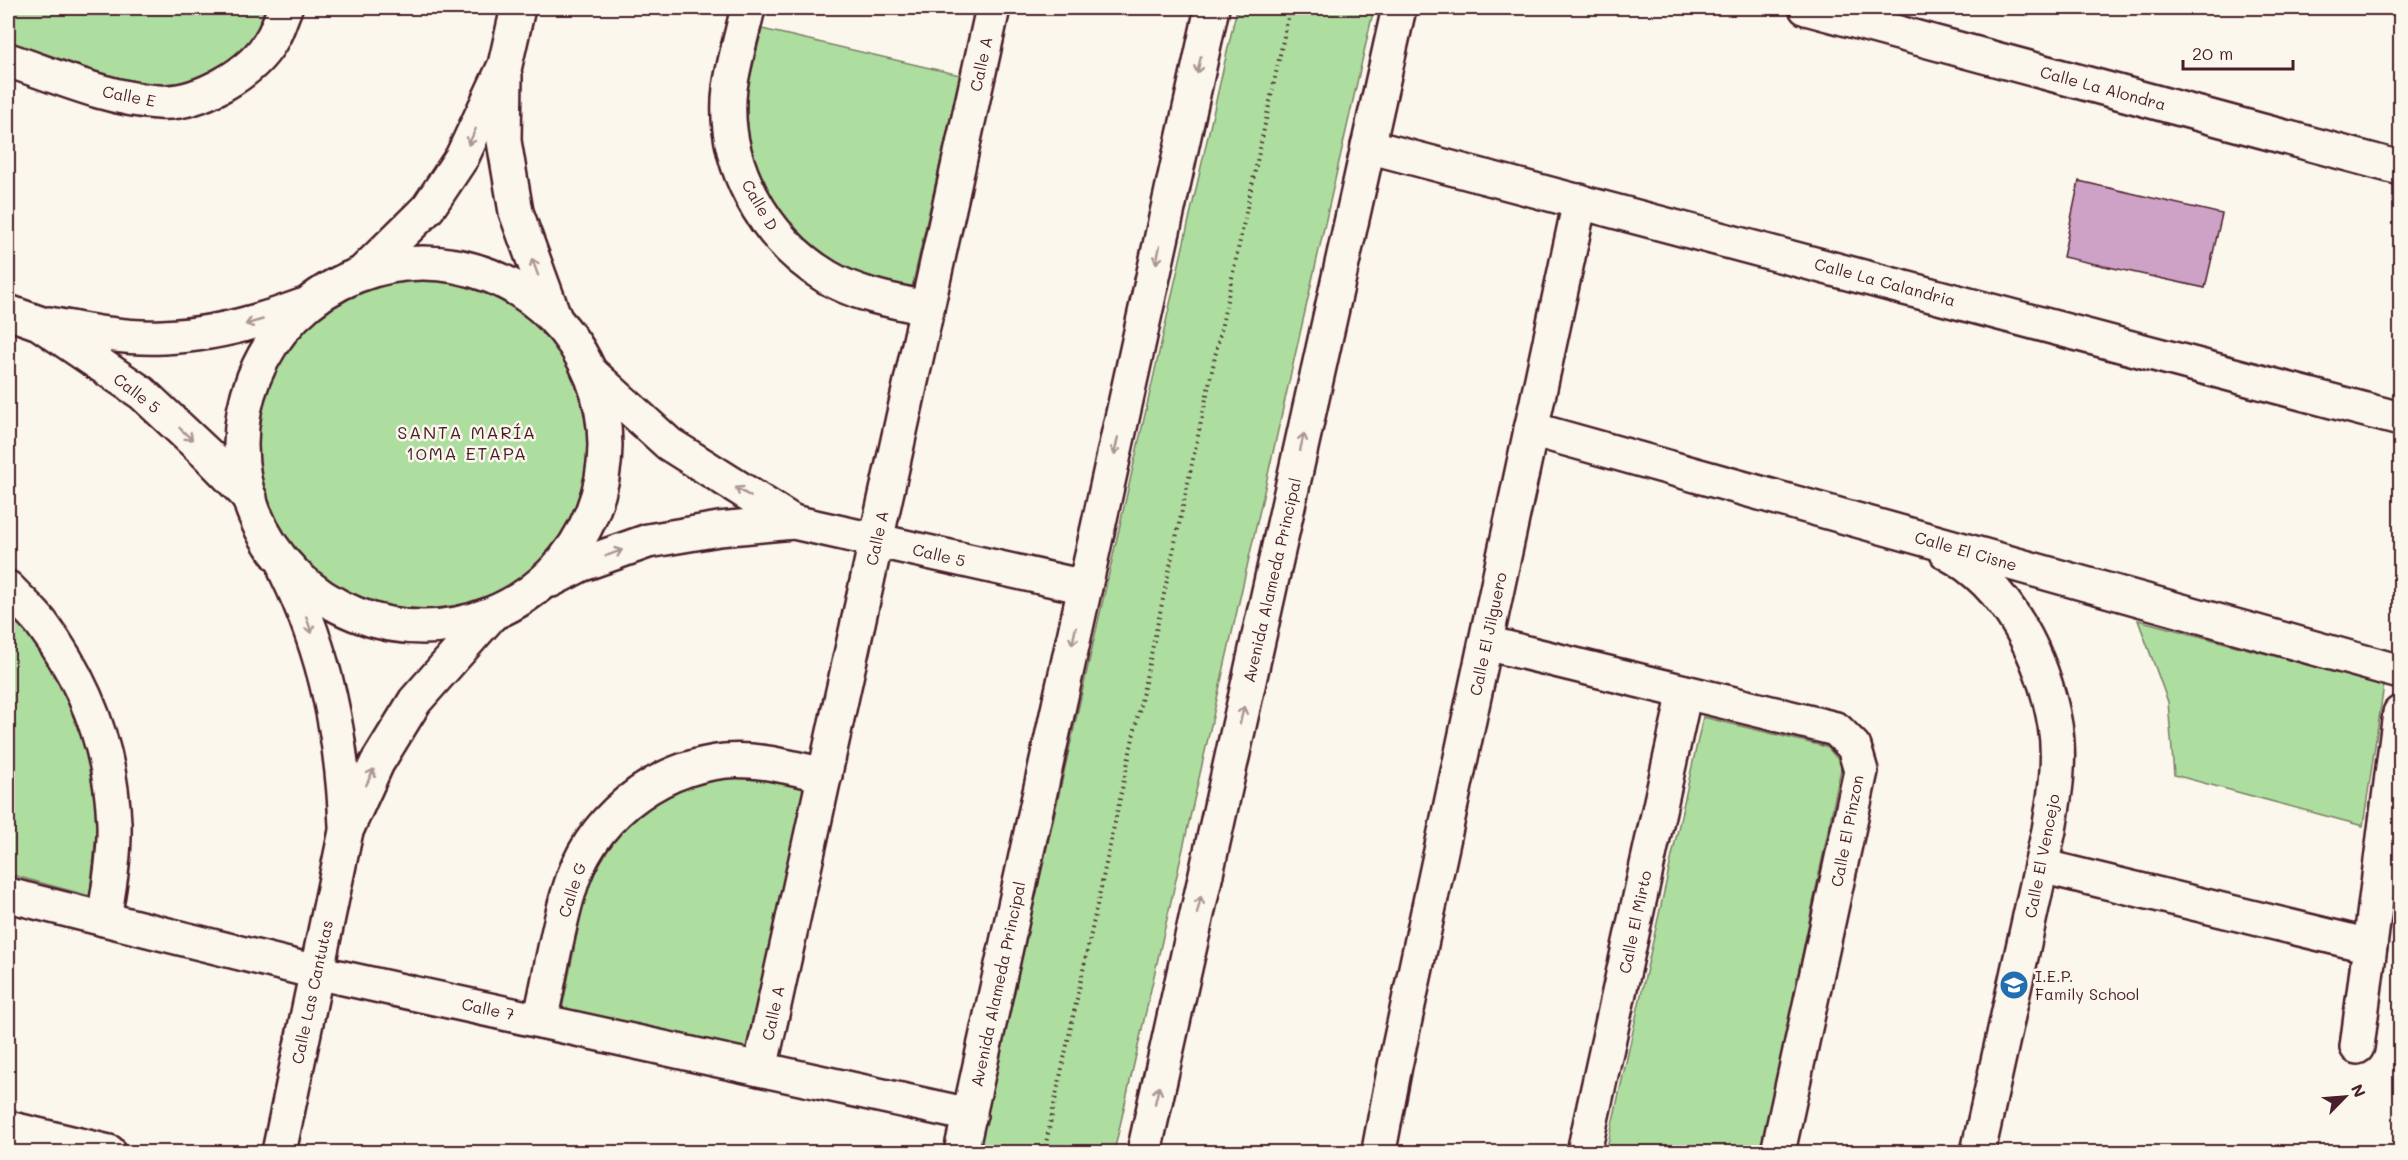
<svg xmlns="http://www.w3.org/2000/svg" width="2408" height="1160" viewBox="0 0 2408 1160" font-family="Mali,sans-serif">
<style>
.green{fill:#adde9f;stroke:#7c7e65;stroke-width:1.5}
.building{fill:#cda2c6;stroke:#4a1f2b;stroke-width:1.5}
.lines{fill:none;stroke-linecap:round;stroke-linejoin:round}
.minor-casing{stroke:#4a1f2b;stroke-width:38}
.path{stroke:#4a1f2b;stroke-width:4;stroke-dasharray:1.5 4.5;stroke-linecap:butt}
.minor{stroke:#fbf7ec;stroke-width:33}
.oneway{stroke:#ab9695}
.labels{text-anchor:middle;stroke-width:5;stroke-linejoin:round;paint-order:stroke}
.street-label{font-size:16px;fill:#4a1f2b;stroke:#fbf7ec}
.poi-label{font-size:16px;fill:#4a1f2b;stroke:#fbf7ec;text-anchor:start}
.neighbourhood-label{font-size:18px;letter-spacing:1.5px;fill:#4a1f2b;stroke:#fbf7ec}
</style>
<rect width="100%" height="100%" fill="#fbf7ec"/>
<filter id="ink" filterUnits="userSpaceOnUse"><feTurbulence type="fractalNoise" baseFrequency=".0167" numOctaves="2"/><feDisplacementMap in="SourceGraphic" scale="12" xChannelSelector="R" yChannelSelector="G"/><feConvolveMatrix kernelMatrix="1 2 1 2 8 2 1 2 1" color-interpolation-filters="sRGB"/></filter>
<g filter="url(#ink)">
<g class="green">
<path d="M 8,8 L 266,8 L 262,21 L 249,42 L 225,66 L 188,82 L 140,86 L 8,44 Z"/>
<path d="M 1237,8 L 1374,8 L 1114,1152 L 978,1152 Z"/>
<path d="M 762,29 L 960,75 L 911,292 L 857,279 L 818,252 L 775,211 L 751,155 L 745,99 Z"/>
<circle cx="422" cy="445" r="165"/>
<path d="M 8,610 L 22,623 L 58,680 L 85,745 L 98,812 L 90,896 L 8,874 Z"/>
<path d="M 2138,620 L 2384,685 L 2363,826 L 2174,775 L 2168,702 Z"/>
<path d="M 1703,717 L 1827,747 L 1842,764 L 1761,1152 L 1606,1152 Z"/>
<path d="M 764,777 L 806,789 L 746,1050 L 562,1009 L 584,899 L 601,851 L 632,821 L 666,794 L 714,779 Z"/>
</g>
<path class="building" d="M 2079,181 L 2222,214 L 2205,288 L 2063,257 Z"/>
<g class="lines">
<g class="minor-casing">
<g id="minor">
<path d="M 748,8 C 742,34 734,61 730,88 C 721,163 764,239 827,277 C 857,295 893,301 927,308"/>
<path d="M 1806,8 L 2400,168"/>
<path d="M 8,60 C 56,76 107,99 158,102 C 198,105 254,73 273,37 C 278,28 281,17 285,8"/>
<path d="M 505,76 L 504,141 L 516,212 L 555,319"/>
<path d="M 1368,146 L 2400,419"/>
<circle cx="423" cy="445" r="182"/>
<path d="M 363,272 L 428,208 L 462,157 L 505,65 L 518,8"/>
<path d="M 8,312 L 39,323 L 142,393 L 207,454 L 250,498"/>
<path d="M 49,324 C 86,331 126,339 163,337 C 211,335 257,323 302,306"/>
<path d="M 590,372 L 669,444 L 793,522"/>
<path d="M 1531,429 L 2400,672"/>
<path d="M 1947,553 C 2008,585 2044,659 2055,725 C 2061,760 2055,795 2049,830 L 1978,1152"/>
<path d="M 286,572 C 326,654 342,735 346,826"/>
<path d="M 551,580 L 580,565 L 648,541 L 719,529 L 793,522 L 1085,587"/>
<path d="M 8,588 C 19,600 32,611 42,624 C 86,683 111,750 114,823 C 115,855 109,888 104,919"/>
<path d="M 1486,643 L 1836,729 L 1854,747 L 1861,771 L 1778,1152"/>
<path d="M 2041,866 L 2370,946"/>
<path d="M 8,895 L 316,972 L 970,1115"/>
<path d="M 540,1021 C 550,978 556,933 569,891 C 589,820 653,769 725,761 C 758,758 792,768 825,775"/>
<path d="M 2357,1047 L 2400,713"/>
<path d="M 760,1069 L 993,8"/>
<path d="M 8,1128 L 109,1152"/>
<path d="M 279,1152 L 346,831 L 377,763 L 415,701 L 491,615"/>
<path d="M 961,1152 L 1212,8"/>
<path d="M 1144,1152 L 1399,8"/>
<path d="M 1381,1152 L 1380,1145 L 1395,1066 L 1580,201"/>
<path d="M 1584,1152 L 1685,692"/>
</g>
</g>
<path class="path" d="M 1044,1152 L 1290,8"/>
<use href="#minor" class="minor"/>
</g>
<defs><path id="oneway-shaft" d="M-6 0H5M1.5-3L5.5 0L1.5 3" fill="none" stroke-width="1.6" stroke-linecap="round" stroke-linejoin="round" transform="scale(1.5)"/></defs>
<g class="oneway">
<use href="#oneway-shaft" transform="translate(1199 65) rotate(102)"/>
<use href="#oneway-shaft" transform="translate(472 137) rotate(115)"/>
<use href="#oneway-shaft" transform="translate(1158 255) rotate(102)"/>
<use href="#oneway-shaft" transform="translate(535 267) rotate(-110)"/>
<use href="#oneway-shaft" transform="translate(254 322) rotate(164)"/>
<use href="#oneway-shaft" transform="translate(186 434) rotate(43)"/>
<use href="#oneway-shaft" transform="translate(1302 442) rotate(-77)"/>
<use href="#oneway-shaft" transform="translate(1116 446) rotate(102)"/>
<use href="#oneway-shaft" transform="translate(743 492) rotate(-149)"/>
<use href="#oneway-shaft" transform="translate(614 553) rotate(-20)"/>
<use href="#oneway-shaft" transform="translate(309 625) rotate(72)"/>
<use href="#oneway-shaft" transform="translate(1074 636) rotate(102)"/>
<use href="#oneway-shaft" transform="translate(1242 715) rotate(-77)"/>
<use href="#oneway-shaft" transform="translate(370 777) rotate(-65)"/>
<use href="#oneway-shaft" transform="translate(1199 905) rotate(-77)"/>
<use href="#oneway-shaft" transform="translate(1157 1095) rotate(-77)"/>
</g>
</g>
<defs>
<g id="university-disc" transform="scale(1.5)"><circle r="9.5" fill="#1f6fb2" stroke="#fbf7ec"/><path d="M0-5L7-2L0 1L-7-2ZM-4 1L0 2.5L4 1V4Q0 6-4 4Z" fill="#fff"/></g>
</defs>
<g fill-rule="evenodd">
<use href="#university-disc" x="2014" y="985"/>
</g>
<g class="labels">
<g class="street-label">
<text transform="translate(981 64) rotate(-78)" y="6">Calle A</text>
<text transform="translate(2103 88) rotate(15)" y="6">Calle La Alondra</text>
<text transform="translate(129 96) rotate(11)" y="6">Calle E</text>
<text transform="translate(760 205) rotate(60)" y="6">Calle D</text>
<text transform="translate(1885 282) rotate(15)" y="6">Calle La Calandria</text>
<text transform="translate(137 393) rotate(38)" y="6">Calle 5</text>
<text transform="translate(877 538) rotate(-78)" y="6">Calle A</text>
<text transform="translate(1966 551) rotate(16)" y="6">Calle El Cisne</text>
<text transform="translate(939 555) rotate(13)" y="6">Calle 5</text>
<text transform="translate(1272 580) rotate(-77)" y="6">Avenida Alameda Principal</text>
<text transform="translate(1488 634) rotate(-78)" y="6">Calle El Jilguero</text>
<text transform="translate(1847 831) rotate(-79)" y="6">Calle El Pinzon</text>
<text transform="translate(2042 856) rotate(-79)" y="6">Calle El Vencejo</text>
<text transform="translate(572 890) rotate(-72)" y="6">Calle G</text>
<text transform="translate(1635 922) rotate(-78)" y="6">Calle El Mirto</text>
<text transform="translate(998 984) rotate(-78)" y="6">Avenida Alameda Principal</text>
<text transform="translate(312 992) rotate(-78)" y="6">Calle Las Cantutas</text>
<text transform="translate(488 1009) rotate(12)" y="6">Calle 7</text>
<text transform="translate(773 1013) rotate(-78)" y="6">Calle A</text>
</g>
<g class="poi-label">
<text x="2035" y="982">I.E.P.<tspan x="2035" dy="18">Family School</tspan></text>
</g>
<g class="neighbourhood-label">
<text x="467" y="439">SANTA MARÍA<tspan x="467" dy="21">10MA ETAPA</tspan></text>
</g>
</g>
<rect width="2408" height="1160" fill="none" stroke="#fbf7ec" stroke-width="30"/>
<rect x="15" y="15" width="2378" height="1130" fill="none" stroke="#4a1f2b" stroke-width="2" filter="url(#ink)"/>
<g transform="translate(2345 1097) rotate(65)" stroke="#fbf7ec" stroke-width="4.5" paint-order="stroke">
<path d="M0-4.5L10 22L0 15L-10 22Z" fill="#4a1f2b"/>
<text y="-9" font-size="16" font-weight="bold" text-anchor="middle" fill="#4a1f2b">N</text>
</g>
<path d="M2183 60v9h110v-9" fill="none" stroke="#4a1f2b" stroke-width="3"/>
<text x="2192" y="60" font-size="18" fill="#4a1f2b" stroke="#fbf7ec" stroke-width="4.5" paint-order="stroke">20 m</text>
</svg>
